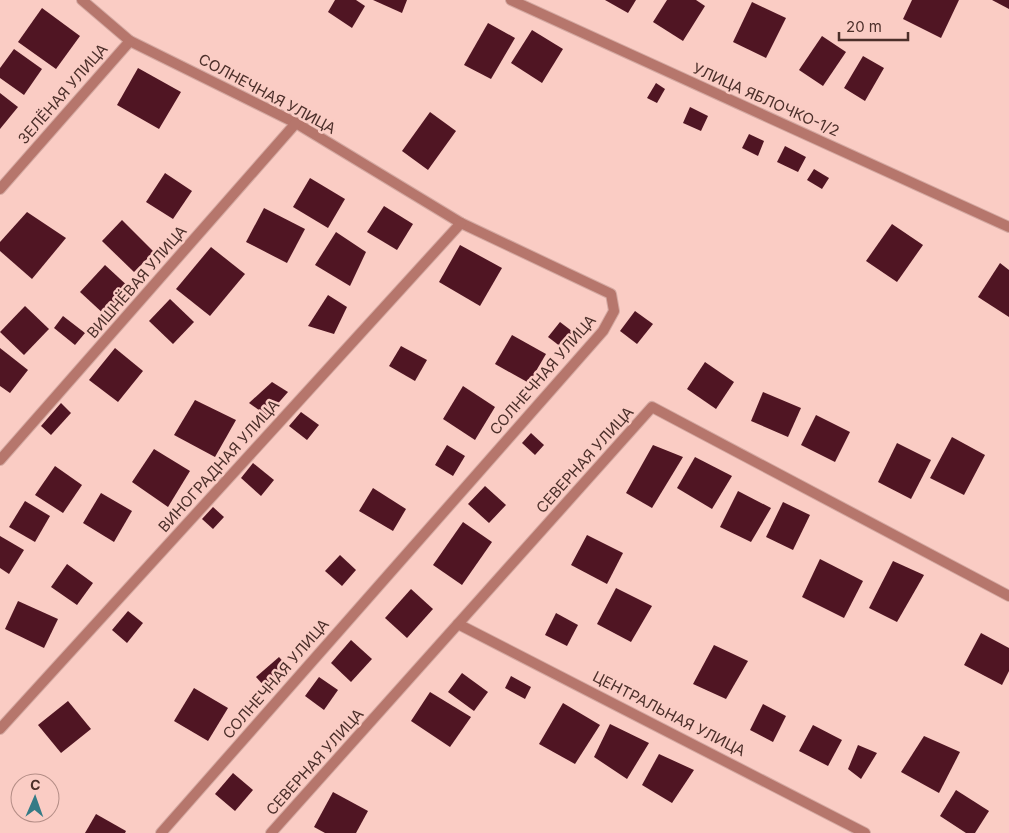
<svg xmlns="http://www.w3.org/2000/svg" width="1009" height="833" viewBox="0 0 1009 833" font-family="Inter,sans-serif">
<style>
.building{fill:#501523}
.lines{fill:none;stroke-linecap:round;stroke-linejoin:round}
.street-casing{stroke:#d4a9a2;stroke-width:12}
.street{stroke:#b6766c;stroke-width:10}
.labels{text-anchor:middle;stroke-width:5;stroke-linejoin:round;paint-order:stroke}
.street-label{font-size:15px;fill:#4c2f2a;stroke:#faccc4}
</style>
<rect width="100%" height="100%" fill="#faccc4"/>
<g class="building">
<path d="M 335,0 L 356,0 L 365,6 L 352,28 L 328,12 Z"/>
<path d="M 373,0 L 407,0 L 402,13 Z"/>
<path d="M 605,0 L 636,0 L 628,13 Z"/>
<path d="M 667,0 L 696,0 L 705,6 L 683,41 L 653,22 Z"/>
<path d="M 912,0 L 959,0 L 941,38 L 903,19 Z"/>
<path d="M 992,0 L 1009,0 L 1009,9 Z"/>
<path d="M 752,2 L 786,18 L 766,58 L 733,42 Z"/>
<path d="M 42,8 L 80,36 L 56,69 L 18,42 Z"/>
<path d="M 488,23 L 515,38 L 491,79 L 464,65 Z"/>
<path d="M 532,30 L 563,49 L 542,83 L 511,63 Z"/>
<path d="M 822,36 L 846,52 L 823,86 L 799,70 Z"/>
<path d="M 14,49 L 42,69 L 24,95 L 0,78 L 0,68 Z"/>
<path d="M 863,56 L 884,68 L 865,101 L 844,88 Z"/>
<path d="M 138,68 L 181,92 L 159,129 L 117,105 Z"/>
<path d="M 656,83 L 665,89 L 657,103 L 647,98 Z"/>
<path d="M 0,93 L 18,107 L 0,129 Z"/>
<path d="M 690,107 L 708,116 L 701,131 L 683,123 Z"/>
<path d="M 430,112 L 456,131 L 428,170 L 402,151 Z"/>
<path d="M 749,134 L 764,141 L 758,156 L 742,148 Z"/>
<path d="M 785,146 L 806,157 L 798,172 L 777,162 Z"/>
<path d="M 814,169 L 829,178 L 822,189 L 807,180 Z"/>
<path d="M 165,173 L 192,191 L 173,219 L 146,202 Z"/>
<path d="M 310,178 L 345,199 L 328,228 L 293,207 Z"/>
<path d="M 384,206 L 413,224 L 397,250 L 367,232 Z"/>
<path d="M 264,208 L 305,229 L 287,263 L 246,242 Z"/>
<path d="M 27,212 L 66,238 L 32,279 L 0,251 L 0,242 Z"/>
<path d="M 122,220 L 154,252 L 134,272 L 102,241 Z"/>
<path d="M 892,224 L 923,245 L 897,282 L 866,261 Z"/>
<path d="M 336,232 L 366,252 L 350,286 L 315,265 Z"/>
<path d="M 460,245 L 502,268 L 480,306 L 439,282 Z"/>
<path d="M 211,247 L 245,274 L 210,316 L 176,289 Z"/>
<path d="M 1000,263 L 1009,270 L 1009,317 L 978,297 Z"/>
<path d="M 105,265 L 131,289 L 106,316 L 80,292 Z"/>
<path d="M 328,295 L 347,307 L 334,334 L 308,326 Z"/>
<path d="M 170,299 L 194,322 L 173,344 L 149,321 Z"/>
<path d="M 25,306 L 49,329 L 24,355 L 0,332 Z"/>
<path d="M 635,311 L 653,324 L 637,344 L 620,331 Z"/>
<path d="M 63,316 L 85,333 L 75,345 L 54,328 Z"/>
<path d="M 560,322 L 577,335 L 565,350 L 548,337 Z"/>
<path d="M 512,335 L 546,354 L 529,383 L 495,364 Z"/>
<path d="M 401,346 L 427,360 L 415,381 L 389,366 Z"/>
<path d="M 0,348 L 28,370 L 10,393 L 0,386 Z"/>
<path d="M 115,348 L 143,371 L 118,402 L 89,380 Z"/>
<path d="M 705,362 L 734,382 L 716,409 L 687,389 Z"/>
<path d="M 272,382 L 288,392 L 267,416 L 249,403 Z"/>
<path d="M 463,386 L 495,407 L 475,440 L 443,419 Z"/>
<path d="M 763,392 L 801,408 L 788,437 L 751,421 Z"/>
<path d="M 195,400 L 236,420 L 215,457 L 174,435 Z"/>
<path d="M 61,403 L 71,413 L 51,435 L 41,426 Z"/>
<path d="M 301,412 L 319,425 L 307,440 L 289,426 Z"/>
<path d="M 816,415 L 850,432 L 835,462 L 801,445 Z"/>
<path d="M 531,433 L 544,445 L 535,455 L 522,443 Z"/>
<path d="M 952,437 L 985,455 L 964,495 L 930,478 Z"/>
<path d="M 897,443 L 931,460 L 911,499 L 878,482 Z"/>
<path d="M 447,445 L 465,456 L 453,476 L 435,465 Z"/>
<path d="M 653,445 L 683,457 L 652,508 L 626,493 Z"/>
<path d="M 154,449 L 190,471 L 168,507 L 132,482 Z"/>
<path d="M 695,457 L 732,476 L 712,509 L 677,488 Z"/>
<path d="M 253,463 L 274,480 L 261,496 L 241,478 Z"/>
<path d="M 55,466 L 82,485 L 63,513 L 35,495 Z"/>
<path d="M 485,486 L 506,505 L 489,523 L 468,504 Z"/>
<path d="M 373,488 L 406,509 L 393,531 L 359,511 Z"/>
<path d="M 738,491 L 771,508 L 751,542 L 720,527 Z"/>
<path d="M 101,493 L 132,511 L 114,542 L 83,523 Z"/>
<path d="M 25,501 L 50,516 L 35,542 L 9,527 Z"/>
<path d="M 783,502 L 810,515 L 793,550 L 766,537 Z"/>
<path d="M 213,507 L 224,517 L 213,529 L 202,519 Z"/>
<path d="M 463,522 L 492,542 L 462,585 L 433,565 Z"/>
<path d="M 587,535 L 623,553 L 607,584 L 571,565 Z"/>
<path d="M 0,536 L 24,550 L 9,574 L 0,568 Z"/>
<path d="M 340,555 L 356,570 L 342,586 L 325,571 Z"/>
<path d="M 820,559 L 863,581 L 844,618 L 802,597 Z"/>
<path d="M 893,561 L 924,575 L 897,622 L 869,608 Z"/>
<path d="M 67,564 L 93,583 L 77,605 L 51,587 Z"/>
<path d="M 616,588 L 652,606 L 631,642 L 597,624 Z"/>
<path d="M 411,589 L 433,609 L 407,638 L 385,618 Z"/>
<path d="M 18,601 L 58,619 L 44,648 L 5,629 Z"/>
<path d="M 128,611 L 143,623 L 127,643 L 112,630 Z"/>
<path d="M 556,613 L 578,625 L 567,646 L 545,635 Z"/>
<path d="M 981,633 L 1009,648 L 1009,671 L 1002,685 L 964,665 Z"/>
<path d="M 351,640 L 372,659 L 351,682 L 331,663 Z"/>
<path d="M 714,645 L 748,661 L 726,699 L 693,684 Z"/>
<path d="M 279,657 L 288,667 L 265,687 L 256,677 Z"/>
<path d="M 462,673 L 488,692 L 474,711 L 448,692 Z"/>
<path d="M 511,676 L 531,687 L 525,699 L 505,688 Z"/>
<path d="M 319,677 L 338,690 L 324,710 L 305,696 Z"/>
<path d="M 194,688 L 228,708 L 208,741 L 174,721 Z"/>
<path d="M 430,692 L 471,717 L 450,747 L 411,721 Z"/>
<path d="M 68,701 L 91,729 L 61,753 L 38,725 Z"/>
<path d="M 563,703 L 600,725 L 575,764 L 539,744 Z"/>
<path d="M 763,704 L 786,716 L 773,742 L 750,730 Z"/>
<path d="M 610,724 L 649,743 L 627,779 L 594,757 Z"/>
<path d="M 813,725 L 842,740 L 828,766 L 799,751 Z"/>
<path d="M 924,736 L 960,752 L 939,793 L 901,772 Z"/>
<path d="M 858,745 L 877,753 L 861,779 L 848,769 Z"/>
<path d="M 659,754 L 694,770 L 672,803 L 642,785 Z"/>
<path d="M 233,773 L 253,790 L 235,811 L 215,794 Z"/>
<path d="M 956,790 L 989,811 L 975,833 L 966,833 L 940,816 Z"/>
<path d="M 333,792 L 368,811 L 356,833 L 325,833 L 314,827 Z"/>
<path d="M 96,814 L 126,831 L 125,833 L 85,833 Z"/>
</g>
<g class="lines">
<g class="street-casing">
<g id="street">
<path d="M 82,0 L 130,41 L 296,123 L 461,223 L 611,294 L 614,311 L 603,331 L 161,833"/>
<path d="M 511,0 L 1009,227"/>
<path d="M 0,189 L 130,41"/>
<path d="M 0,460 L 296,123"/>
<path d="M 458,624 L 865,833"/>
<path d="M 0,729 L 461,223"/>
<path d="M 271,833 L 652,407 L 1009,596"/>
</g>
</g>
<use href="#street" class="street"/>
</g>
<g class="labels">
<g class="street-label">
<text transform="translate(63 94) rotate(-49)" y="5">ЗЕЛЁНАЯ УЛИЦА</text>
<text transform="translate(267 94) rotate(28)" y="5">СОЛНЕЧНАЯ УЛИЦА</text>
<text transform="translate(766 100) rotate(24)" y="5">УЛИЦА ЯБЛОЧКО-1/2</text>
<text transform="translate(137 282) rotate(-49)" y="5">ВИШНЁВАЯ УЛИЦА</text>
<text transform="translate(543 375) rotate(-49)" y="5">СОЛНЕЧНАЯ УЛИЦА</text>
<text transform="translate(585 460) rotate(-48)" y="5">СЕВЕРНАЯ УЛИЦА</text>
<text transform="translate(219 466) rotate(-48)" y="5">ВИНОГРАДНАЯ УЛИЦА</text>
<text transform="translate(276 679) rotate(-49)" y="5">СОЛНЕЧНАЯ УЛИЦА</text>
<text transform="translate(669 714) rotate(27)" y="5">ЦЕНТРАЛЬНАЯ УЛИЦА</text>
<text transform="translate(315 762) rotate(-48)" y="5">СЕВЕРНАЯ УЛИЦА</text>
</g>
</g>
<g transform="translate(35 798) rotate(2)"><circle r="24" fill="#faccc4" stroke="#b48d86"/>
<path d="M0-4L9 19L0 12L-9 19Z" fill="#347b86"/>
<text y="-8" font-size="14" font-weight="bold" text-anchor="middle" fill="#4c2f2a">С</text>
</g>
<path d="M839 32v8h69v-8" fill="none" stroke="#4c2f2a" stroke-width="2.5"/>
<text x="846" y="32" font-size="15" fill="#4c2f2a" stroke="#faccc4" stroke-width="4" paint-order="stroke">20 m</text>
</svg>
